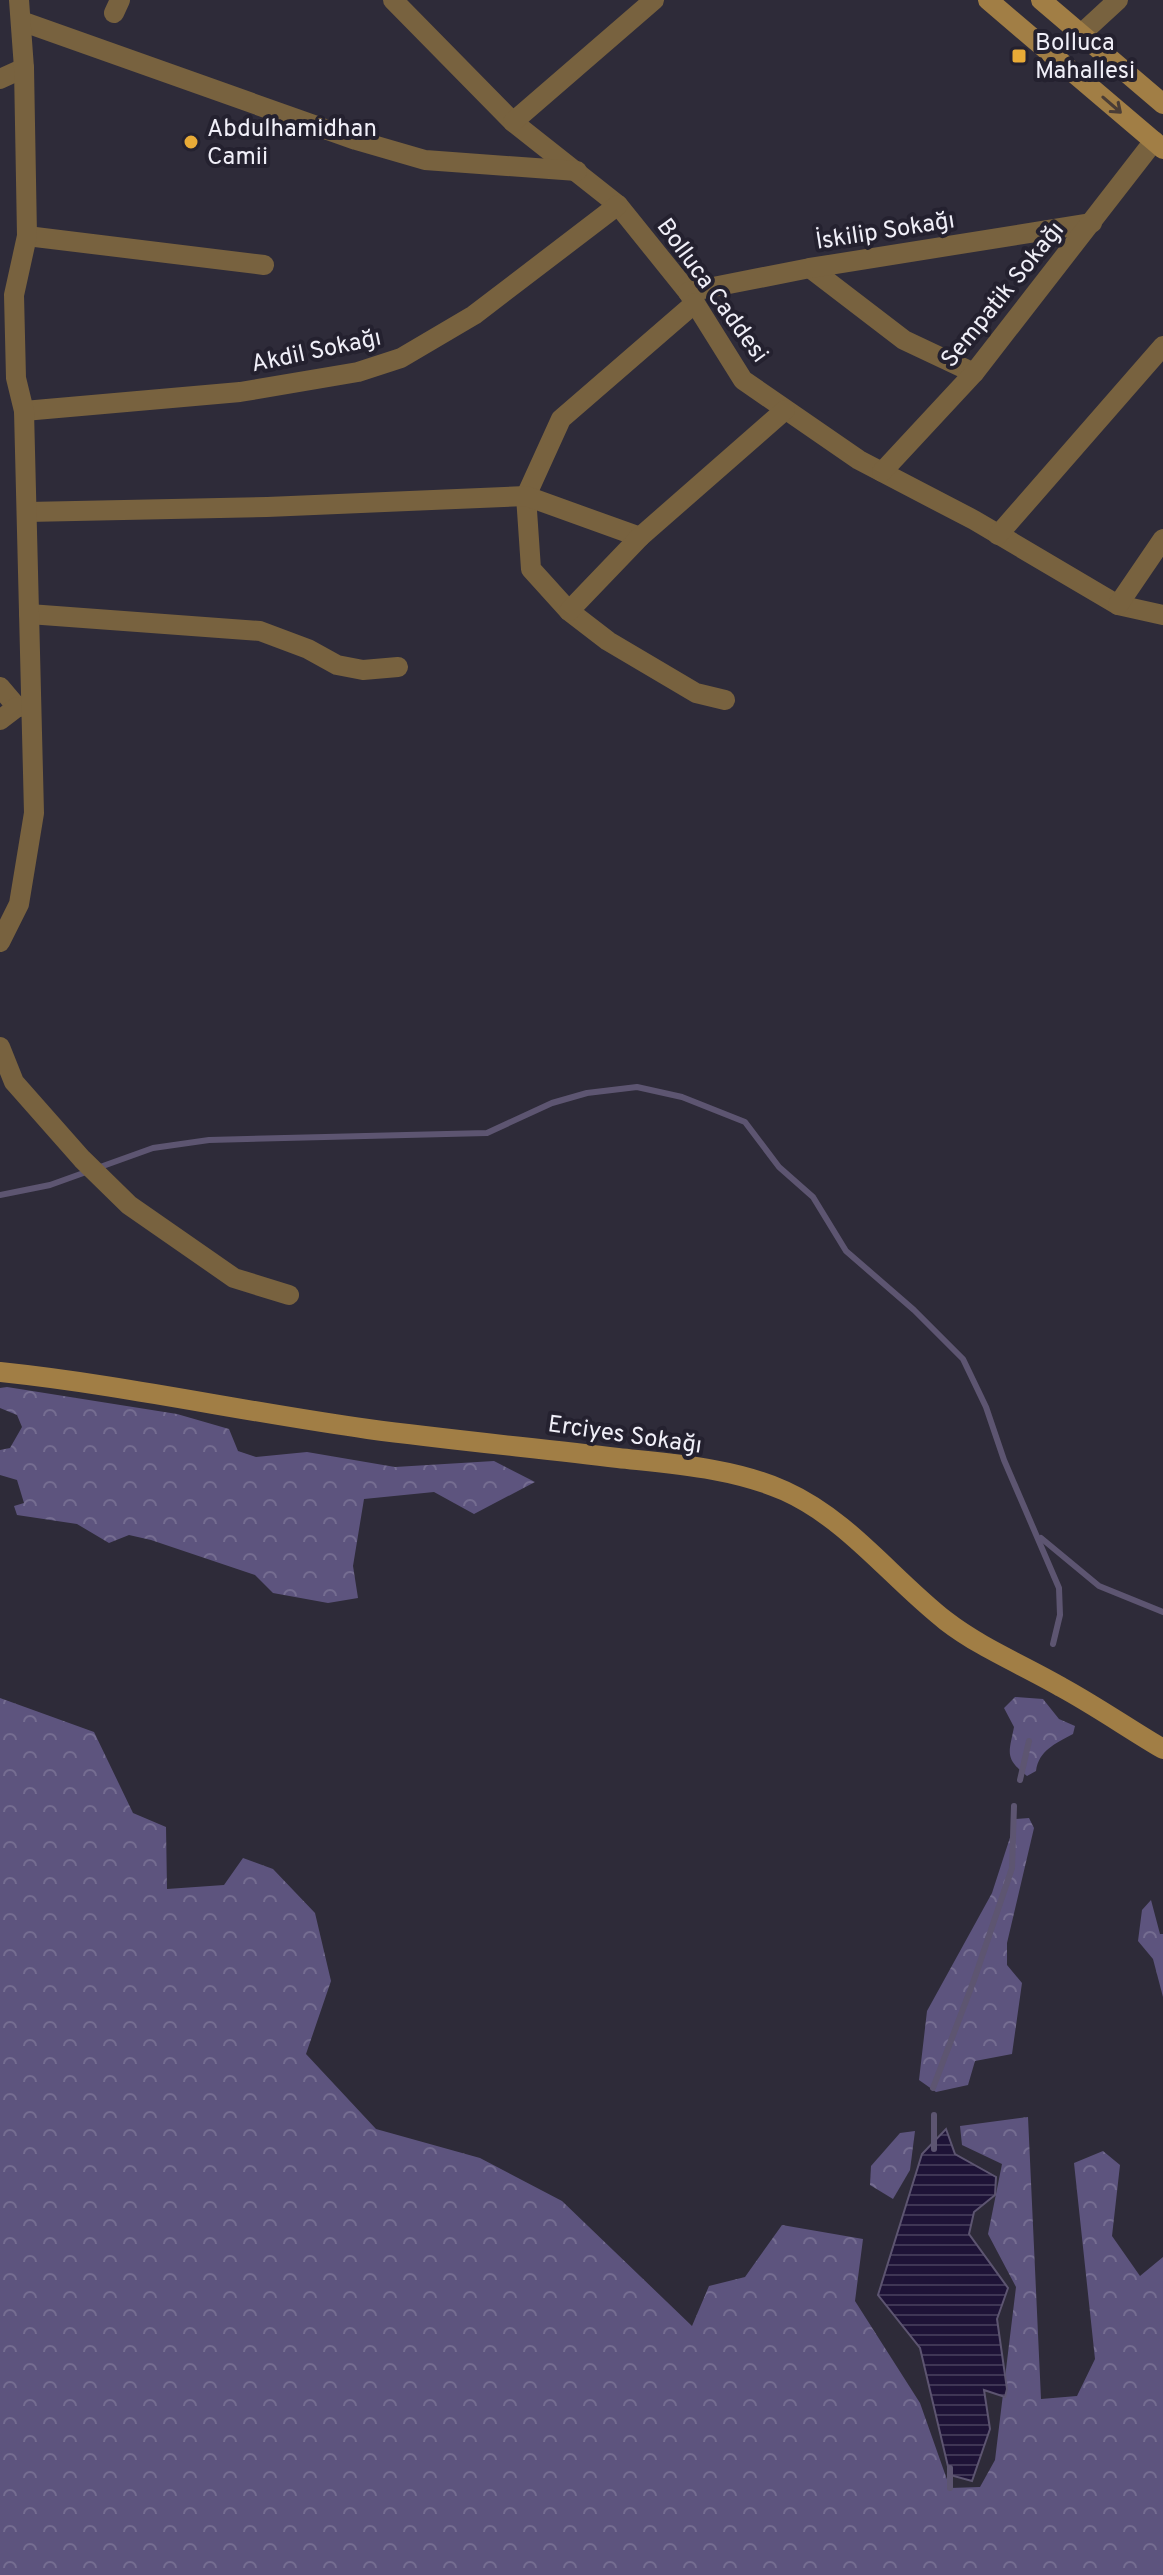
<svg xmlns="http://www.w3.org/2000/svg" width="1163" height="2575" viewBox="0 0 1163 2575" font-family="Overpass,sans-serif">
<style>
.forest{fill:url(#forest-crowns)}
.water{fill:url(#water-rules);stroke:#5d5571;stroke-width:2}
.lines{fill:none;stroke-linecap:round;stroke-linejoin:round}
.stream{stroke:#5d5571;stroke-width:6}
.street{stroke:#78623f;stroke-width:20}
.secondary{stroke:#a17e45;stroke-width:20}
.oneway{stroke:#4a3d36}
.poi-dot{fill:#e9ab37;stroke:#24212f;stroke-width:3}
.labels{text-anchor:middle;stroke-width:8;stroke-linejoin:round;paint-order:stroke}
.poi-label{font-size:24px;fill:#f0eff8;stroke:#24212f;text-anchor:start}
.street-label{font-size:24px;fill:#f0eff8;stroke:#24212f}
</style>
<defs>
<pattern id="forest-crowns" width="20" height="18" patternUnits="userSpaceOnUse" patternTransform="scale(2)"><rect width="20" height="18" fill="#5d547e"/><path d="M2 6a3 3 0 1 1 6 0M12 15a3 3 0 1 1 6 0" fill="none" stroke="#756d91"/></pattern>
<pattern id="water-rules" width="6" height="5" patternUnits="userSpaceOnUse" patternTransform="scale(2)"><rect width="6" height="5" fill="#1e1337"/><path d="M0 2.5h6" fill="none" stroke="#3f3655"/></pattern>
</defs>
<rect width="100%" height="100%" fill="#2e2b39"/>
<g class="forest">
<path d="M 7,1387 L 177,1414 L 229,1429 L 238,1451 L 256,1457 L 307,1452 L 395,1467 L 494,1461 L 535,1482 L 474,1514 L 434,1492 L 364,1499 L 353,1566 L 358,1598 L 328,1603 L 273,1593 L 255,1575 L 151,1540 L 129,1535 L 109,1543 L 77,1524 L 17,1515 L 14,1506 L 24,1503 L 17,1480 L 0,1475 L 0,1450 L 10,1448 L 22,1427 L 17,1415 L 0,1408 L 0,1388 Z"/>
<path d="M 1015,1697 L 1043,1699 L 1059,1719 L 1075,1726 L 1073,1734 C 1055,1744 1039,1750 1036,1771 L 1027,1776 C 1004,1758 1009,1753 1014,1727 L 1004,1708 Z"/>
<path d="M 0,1698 L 94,1732 L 133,1813 L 166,1827 L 167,1889 L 224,1885 L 243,1858 L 273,1869 L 315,1913 L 331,1981 L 306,2054 L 376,2129 L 480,2158 L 562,2201 L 692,2326 L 709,2286 L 745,2277 L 782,2225 L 863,2239 L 855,2301 L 920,2403 L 950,2488 L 980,2487 L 995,2460 L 1016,2287 L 988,2234 L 1002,2164 L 962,2145 L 960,2126 L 1028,2117 L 1041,2399 L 1077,2396 L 1095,2359 L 1074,2163 L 1103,2151 L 1120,2165 L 1112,2236 L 1140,2276 L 1163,2257 L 1163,2575 L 0,2575 Z"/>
<path d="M 1029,1818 L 1034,1828 L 1007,1943 L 1007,1965 L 1022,1983 L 1012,2054 L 975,2061 L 968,2085 L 936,2092 L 919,2080 L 927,2011 L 992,1893 L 1016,1819 Z"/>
<path d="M 1151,1900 L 1160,1934 L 1163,1934 L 1163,1997 L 1153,1959 L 1138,1941 L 1142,1910 Z"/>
<path d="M 915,2131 L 910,2170 L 893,2199 L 870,2185 L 871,2166 L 900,2133 Z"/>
</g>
<path class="water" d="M 946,2129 L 955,2154 L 996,2177 L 995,2195 L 974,2212 L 969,2234 L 1008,2288 L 997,2319 L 1007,2389 L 1005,2397 L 984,2390 L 990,2429 L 972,2481 L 950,2475 L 920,2348 L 878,2295 L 922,2154 Z"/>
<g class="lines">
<g class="stream">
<path d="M 0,1195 L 50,1185 L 153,1148 L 209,1140 L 487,1133 L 552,1103 L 587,1093 L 637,1087 L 682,1097 L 745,1122 L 779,1167 L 813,1197 L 846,1251 L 914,1310 L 963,1359 L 986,1407 L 1004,1460 L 1059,1588 L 1060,1615 L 1053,1644"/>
<path d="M 1041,1538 L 1099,1586 L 1163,1612"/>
<path d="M 1020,1780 L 1029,1741"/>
<path d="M 933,2088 L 974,1980 L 1012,1868 L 1014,1806"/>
<path d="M 934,2115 L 934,2149"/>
<path d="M 950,2468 L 950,2488"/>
</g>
<g class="street">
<path d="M 393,0 L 513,122 L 618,205 L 688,292 L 743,380 L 859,460 L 974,520 L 1118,605 L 1163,615"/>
<path d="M 114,13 L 120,0"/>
<path d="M 21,21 L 356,140 L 425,160 L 577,171"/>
<path d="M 1081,34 L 1118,0"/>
<path d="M 0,79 L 24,68"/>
<path d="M 513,122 L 654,0"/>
<path d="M 27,236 L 264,265"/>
<path d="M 810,268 L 904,340 L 974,373"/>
<path d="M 688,292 L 810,268 L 1092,223"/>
<path d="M 695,303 L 561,419 L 526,496 L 531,569 L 569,611 L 608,641 L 696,693 L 725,700"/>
<path d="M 24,411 L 240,392 L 358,372 L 401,358 L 474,315 L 618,205"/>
<path d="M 882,472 L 974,373 L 1154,141"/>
<path d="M 27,512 L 267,507 L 526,496 L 640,537"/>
<path d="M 998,535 L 1163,346"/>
<path d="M 1118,605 L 1163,539"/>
<path d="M 569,611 L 640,537 L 785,410"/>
<path d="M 29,614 L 260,631 L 308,649 L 337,665 L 363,670 L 398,667"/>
<path d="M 0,687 L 17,707 L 31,706"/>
<path d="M 0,720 L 17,707"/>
<path d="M 0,942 L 19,904 L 34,813 L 24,411 L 16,378 L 14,295 L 27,236 L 24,68 L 19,0"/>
<path d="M 0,1047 L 14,1082 L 82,1159 L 129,1205 L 234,1278 L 289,1295"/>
</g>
<g class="secondary">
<path d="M 988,0 L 1163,149"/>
<path d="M 1041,0 L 1163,104"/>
<path d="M 0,1372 C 124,1385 245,1412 368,1429 C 451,1440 535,1448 618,1458 C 673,1464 734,1468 785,1491 C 849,1520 891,1578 946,1621 C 981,1648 1023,1665 1061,1687 C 1096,1706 1129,1729 1163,1749"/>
</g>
</g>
<defs><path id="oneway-shaft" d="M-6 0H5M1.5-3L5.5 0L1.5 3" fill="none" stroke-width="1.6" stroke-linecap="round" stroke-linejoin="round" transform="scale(2)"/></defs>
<use class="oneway" href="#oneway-shaft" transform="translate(1112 105) rotate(41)"/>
<g class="poi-dot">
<rect x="1011" y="48" width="16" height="16" rx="4"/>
<circle cx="191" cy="142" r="8"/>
</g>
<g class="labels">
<g class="poi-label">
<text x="1035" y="50">Bolluca<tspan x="1035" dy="28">Mahallesi</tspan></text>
<text x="207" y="136">Abdulhamidhan<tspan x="207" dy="28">Camii</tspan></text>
</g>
<g class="street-label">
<text transform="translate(885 230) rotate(-9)" y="8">İskilip Sokağı</text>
<text transform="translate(713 290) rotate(54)" y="8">Bolluca Caddesi</text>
<text transform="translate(1002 294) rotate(-51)" y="8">Sempatik Sokağı</text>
<text transform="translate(316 350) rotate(-12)" y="8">Akdil Sokağı</text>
<text transform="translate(625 1434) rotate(8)" y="8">Erciyes Sokağı</text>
</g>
</g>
</svg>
